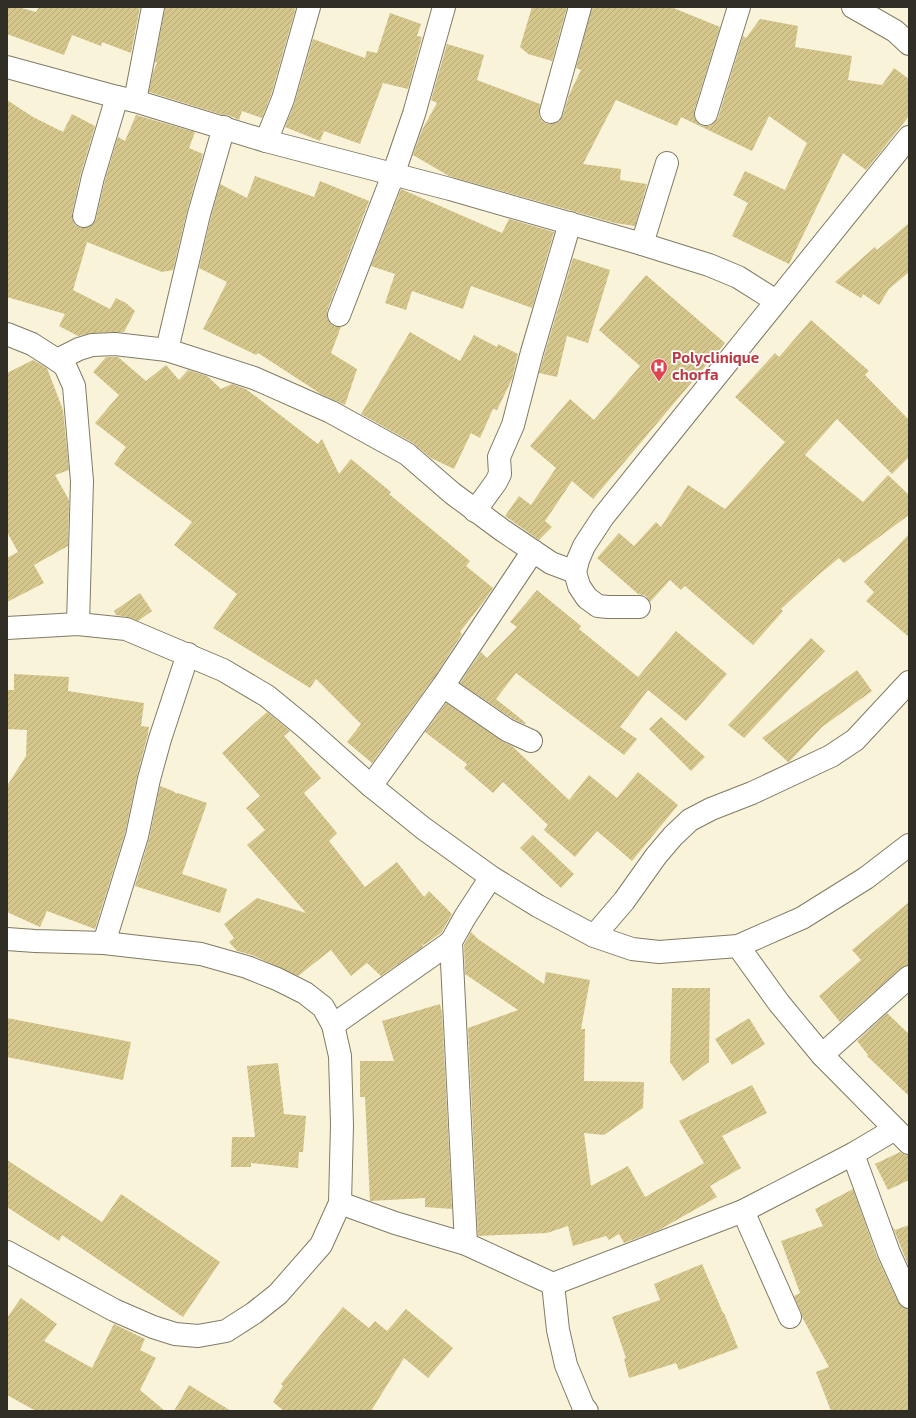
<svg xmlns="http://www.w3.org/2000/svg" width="916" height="1418" viewBox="0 0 916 1418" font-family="'Exo 2',sans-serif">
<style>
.building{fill:url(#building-hatch)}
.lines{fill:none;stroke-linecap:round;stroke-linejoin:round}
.minor-casing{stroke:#807b65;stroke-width:24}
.minor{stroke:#fff;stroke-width:22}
.labels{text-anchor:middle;stroke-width:3.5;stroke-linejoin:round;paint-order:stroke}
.health-label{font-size:15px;font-weight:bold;fill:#be3a42;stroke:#fff;text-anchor:start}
</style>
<defs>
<pattern id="building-hatch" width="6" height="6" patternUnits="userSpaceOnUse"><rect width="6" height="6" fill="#d5c68c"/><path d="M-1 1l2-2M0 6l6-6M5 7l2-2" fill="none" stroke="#b7aa79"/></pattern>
</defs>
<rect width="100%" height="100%" fill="#f9f3da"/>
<g class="building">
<path d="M 7,7 L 18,7 L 36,12 L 39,7 L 140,7 L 131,53 L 102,42 L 101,46 L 72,35 L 64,55 L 7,34 Z"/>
<path d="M 165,7 L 296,7 L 271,95 L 262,118 L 242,111 L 239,120 L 228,115 L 223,115 L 149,92 L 153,72 L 157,63 L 155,62 Z"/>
<path d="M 532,7 L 567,7 L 552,61 L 528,54 L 520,47 Z"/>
<path d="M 592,7 L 671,7 L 720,27 L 694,111 L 694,117 L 697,122 L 702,126 L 709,126 L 714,123 L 718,118 L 743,36 L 746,38 L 760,19 L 798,26 L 795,47 L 852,56 L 848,80 L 882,85 L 894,68 L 909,79 L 909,116 L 866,170 L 843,153 L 789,264 L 732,236 L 748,203 L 733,195 L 745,171 L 785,190 L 807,143 L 769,116 L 752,151 L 681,117 L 677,126 L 616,100 L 583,164 L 621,169 L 620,180 L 647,184 L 635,226 L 615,223 L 449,176 L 413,155 L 422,130 L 437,103 L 431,100 L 447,44 L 484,55 L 477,80 L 540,104 L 539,116 L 542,121 L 547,124 L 554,124 L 559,121 L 563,115 L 569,95 L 581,70 L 576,68 Z"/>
<path d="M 390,13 L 421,24 L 417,36 L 422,37 L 408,89 L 383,83 L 360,144 L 324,131 L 320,141 L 285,127 L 295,102 L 313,39 L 365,58 L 367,51 L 377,53 Z"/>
<path d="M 7,100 L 33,117 L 63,132 L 72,114 L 95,126 L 81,173 L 72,213 L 72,219 L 75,225 L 82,228 L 88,228 L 93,224 L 96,219 L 105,180 L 118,137 L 125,141 L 136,115 L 195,132 L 189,148 L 203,154 L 187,211 L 173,270 L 162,272 L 87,242 L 73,290 L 110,309 L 116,298 L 126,303 L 135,311 L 124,332 L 91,333 L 78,336 L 59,326 L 65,314 L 7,297 Z"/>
<path d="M 255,176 L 314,197 L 320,181 L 369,201 L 327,311 L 327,317 L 330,323 L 335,327 L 341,327 L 331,353 L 357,369 L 345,405 L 321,394 L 258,353 L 256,355 L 203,329 L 227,282 L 199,268 L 211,217 L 220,184 L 247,198 Z"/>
<path d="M 401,189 L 502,233 L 509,219 L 554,232 L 532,308 L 471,286 L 463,309 L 412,291 L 406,310 L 385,303 L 395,274 L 371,266 Z"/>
<path d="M 909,223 L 909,272 L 889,289 L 879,305 L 863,294 L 861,298 L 835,282 L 875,247 L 877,250 Z"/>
<path d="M 573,258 L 610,270 L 588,343 L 567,336 L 557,377 L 539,373 Z"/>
<path d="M 646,275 L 725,343 L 593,499 L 572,481 L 545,521 L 552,527 L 539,540 L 505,516 L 519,496 L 531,505 L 556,468 L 530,446 L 570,399 L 594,420 L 640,366 L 599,330 Z"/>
<path d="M 811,320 L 869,371 L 865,375 L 909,420 L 909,457 L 892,474 L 837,419 L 805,455 L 863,502 L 888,475 L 909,495 L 909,515 L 844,563 L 839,558 L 816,577 L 781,609 L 783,611 L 753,645 L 685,586 L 681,590 L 670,580 L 650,602 L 646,596 L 638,594 L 597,558 L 619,533 L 634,546 L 656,522 L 661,527 L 688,485 L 725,509 L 785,442 L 735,397 L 775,353 L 779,357 Z"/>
<path d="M 410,332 L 460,361 L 474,335 L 497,347 L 498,344 L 518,354 L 512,379 L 497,410 L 493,409 L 480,438 L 471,433 L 454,469 L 431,458 L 413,443 L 361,414 Z"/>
<path d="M 106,357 L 118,357 L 146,381 L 166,365 L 179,380 L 188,370 L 207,376 L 221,389 L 232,384 L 246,389 L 318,444 L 322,439 L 339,474 L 351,459 L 391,492 L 389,494 L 470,561 L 466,566 L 493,588 L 484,601 L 460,632 L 462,634 L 433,679 L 372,763 L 347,742 L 361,724 L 316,679 L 310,688 L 213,628 L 237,594 L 174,545 L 192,522 L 114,464 L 126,447 L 95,423 L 119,395 L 93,372 Z"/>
<path d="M 33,360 L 47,368 L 63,410 L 69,470 L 55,475 L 69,500 L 68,546 L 34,565 L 44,583 L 7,602 L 7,558 L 18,552 L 7,532 L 7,373 Z"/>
<path d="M 909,534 L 909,637 L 866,601 L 874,592 L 864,582 Z"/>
<path d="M 537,590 L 581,626 L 579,629 L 638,677 L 676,631 L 727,674 L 686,721 L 648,690 L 620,727 L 637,739 L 624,755 L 516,673 L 496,699 L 526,723 L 524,724 L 513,719 L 460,683 L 481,652 L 487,658 L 517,627 L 510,622 Z"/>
<path d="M 140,593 L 152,611 L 138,621 L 128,617 L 116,615 L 114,611 Z"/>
<path d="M 811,638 L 825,651 L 744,738 L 728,725 Z"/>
<path d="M 857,670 L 872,691 L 822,727 L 789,762 L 788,762 L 762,738 Z"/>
<path d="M 14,674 L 69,677 L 68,691 L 144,703 L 141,726 L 149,727 L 148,734 L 137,776 L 125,833 L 95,929 L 47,911 L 40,927 L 7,912 L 7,786 L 26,756 L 27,730 L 7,729 L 7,690 L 14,690 Z"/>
<path d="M 446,703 L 500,740 L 512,746 L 569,800 L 589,775 L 617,798 L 638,772 L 678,805 L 632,861 L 597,831 L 575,857 L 544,830 L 548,825 L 503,782 L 493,793 L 464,768 L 467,764 L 425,732 Z"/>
<path d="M 267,712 L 290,731 L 284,736 L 321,778 L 304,793 L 337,833 L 329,841 L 365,887 L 397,862 L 424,897 L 429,891 L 452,914 L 441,933 L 424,945 L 422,944 L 423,947 L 381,976 L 367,963 L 351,976 L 331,950 L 298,976 L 252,955 L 237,951 L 229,942 L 234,938 L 224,924 L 257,898 L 306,913 L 247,845 L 265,830 L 246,808 L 260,796 L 222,753 Z"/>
<path d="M 661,717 L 705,757 L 691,771 L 649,729 Z"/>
<path d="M 160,786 L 173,791 L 177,794 L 178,793 L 207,803 L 182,874 L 227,889 L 220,913 L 135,886 L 149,839 Z"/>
<path d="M 533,835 L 574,874 L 561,888 L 520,848 Z"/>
<path d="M 909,902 L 909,965 L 901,968 L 840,1022 L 819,996 L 861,960 L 852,950 Z"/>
<path d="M 471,932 L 478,939 L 544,984 L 546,972 L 590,980 L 581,1029 L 585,1029 L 584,1081 L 644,1082 L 643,1108 L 604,1135 L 584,1133 L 591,1186 L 628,1166 L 645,1197 L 704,1163 L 679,1121 L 752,1085 L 767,1113 L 722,1136 L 741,1168 L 710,1186 L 717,1197 L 659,1230 L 624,1243 L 619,1234 L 609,1240 L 606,1236 L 573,1246 L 568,1226 L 547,1233 L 478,1236 L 468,1028 L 518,1010 L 465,974 L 464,945 Z"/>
<path d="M 672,988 L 710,988 L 709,1062 L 683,1081 L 670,1062 Z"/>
<path d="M 440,1004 L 442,1013 L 452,1209 L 425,1207 L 425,1198 L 370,1201 L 365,1097 L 360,1097 L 360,1061 L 394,1061 L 382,1021 Z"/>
<path d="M 887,1013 L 909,1034 L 909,1096 L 867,1056 L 868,1055 L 857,1041 Z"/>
<path d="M 7,1018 L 131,1042 L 123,1080 L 7,1057 Z"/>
<path d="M 749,1018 L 765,1044 L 732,1065 L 715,1039 Z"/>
<path d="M 278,1063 L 284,1114 L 306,1116 L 303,1152 L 299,1152 L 298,1168 L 251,1163 L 251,1167 L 231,1167 L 232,1137 L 255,1137 L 247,1066 Z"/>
<path d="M 900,1152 L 905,1155 L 909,1155 L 909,1180 L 888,1190 L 875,1164 Z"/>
<path d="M 7,1160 L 102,1222 L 121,1194 L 220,1262 L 183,1317 L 62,1235 L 59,1241 L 7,1207 Z"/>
<path d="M 853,1189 L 877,1257 L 898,1302 L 902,1307 L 909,1309 L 909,1411 L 831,1411 L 816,1372 L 829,1367 L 802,1317 L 801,1312 L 794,1296 L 800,1293 L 781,1241 L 823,1226 L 815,1209 Z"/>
<path d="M 892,1225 L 895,1230 L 909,1225 L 909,1267 Z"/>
<path d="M 702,1264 L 723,1313 L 724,1313 L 738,1348 L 679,1370 L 676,1363 L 629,1378 L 624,1359 L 626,1358 L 612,1317 L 660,1300 L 654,1284 Z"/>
<path d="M 21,1298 L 57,1324 L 44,1341 L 92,1368 L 114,1324 L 145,1339 L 140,1350 L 156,1358 L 140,1390 L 165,1411 L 36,1411 L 7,1395 L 7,1318 Z"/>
<path d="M 343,1307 L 369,1328 L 375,1321 L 387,1331 L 406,1309 L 453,1348 L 428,1378 L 404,1358 L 371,1411 L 284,1411 L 273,1402 L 283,1386 L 281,1384 Z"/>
<path d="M 189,1385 L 231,1411 L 174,1411 Z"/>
</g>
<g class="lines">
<g class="minor-casing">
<g id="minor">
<path d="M 853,7 L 895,31 L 909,44"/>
<path d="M 7,67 L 117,97 L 135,101 L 266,141 L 450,189 L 642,244 L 709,265 L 738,277 L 776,301"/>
<path d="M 135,101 L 153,7"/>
<path d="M 551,112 L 580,7"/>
<path d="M 706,114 L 739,7"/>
<path d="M 266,141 L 283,99 L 309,7"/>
<path d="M 84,216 L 93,177 L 117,97"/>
<path d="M 642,244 L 667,163"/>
<path d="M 339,315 L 393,175 L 414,114 L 444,7"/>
<path d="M 7,334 L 32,344 L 57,360 L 65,366 L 74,386 L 82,481 L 78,624"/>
<path d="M 167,350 L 199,214 L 224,127"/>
<path d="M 57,360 L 79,349 L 92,345 L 115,344 L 167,350 L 254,378 L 331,412 L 407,454 L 452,493 L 502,530 L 551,563 L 575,572"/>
<path d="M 475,511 L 496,482 L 500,474 L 499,457 L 513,425 L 532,352 L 570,223"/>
<path d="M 639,607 L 608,607 L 598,606 L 587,598 L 579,586 L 575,572 L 578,560 L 584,546 L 603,517 L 651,457 L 909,137"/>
<path d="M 7,628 L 78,624 L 126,629 L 223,670 L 267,696 L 306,728 L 371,786 L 423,828 L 491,877 L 538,906 L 594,936 L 632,949 L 659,952 L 738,946 L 802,918 L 866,878 L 909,845"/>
<path d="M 443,686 L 507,730 L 531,741"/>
<path d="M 371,786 L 443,686 L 533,551"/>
<path d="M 594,936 L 624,901 L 656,856 L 673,836 L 690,820 L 711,809 L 752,793 L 831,756 L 855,740 L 909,682"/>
<path d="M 7,939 L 35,941 L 104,943 L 201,954 L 247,967 L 277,979 L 305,993 L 323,1007 L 333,1025 L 340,1056 L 342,1125 L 340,1203 L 395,1223 L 466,1244 L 553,1284 L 743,1211 L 853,1154 L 895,1129"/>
<path d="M 104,943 L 137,836 L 149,779 L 160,739 L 188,654"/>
<path d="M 738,946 L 779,1003 L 822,1055 L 909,1143"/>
<path d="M 333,1025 L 451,942"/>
<path d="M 822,1055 L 909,977"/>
<path d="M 853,1154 L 889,1253 L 909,1297"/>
<path d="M 743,1211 L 790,1317"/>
<path d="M 466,1244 L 451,942 L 465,917 L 491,877"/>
<path d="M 7,1252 L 114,1310 L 153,1327 L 175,1334 L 198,1336 L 226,1331 L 254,1313 L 278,1294 L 321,1245 L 340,1203"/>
<path d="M 553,1284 L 558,1330 L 566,1365 L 583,1406 L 587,1411"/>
</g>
</g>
<use href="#minor" class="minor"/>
</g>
<defs>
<g id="hospital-pin" transform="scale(0.9)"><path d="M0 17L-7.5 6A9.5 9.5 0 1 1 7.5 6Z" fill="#e0444e" stroke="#fff"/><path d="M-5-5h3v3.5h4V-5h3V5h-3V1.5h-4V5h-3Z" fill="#fff"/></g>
</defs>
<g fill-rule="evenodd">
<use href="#hospital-pin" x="659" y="367"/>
</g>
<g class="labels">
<g class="health-label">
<text x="672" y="363">Polyclinique<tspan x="672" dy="17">chorfa</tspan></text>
</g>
</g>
<rect width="916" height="1418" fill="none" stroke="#312f25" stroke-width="16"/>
</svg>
